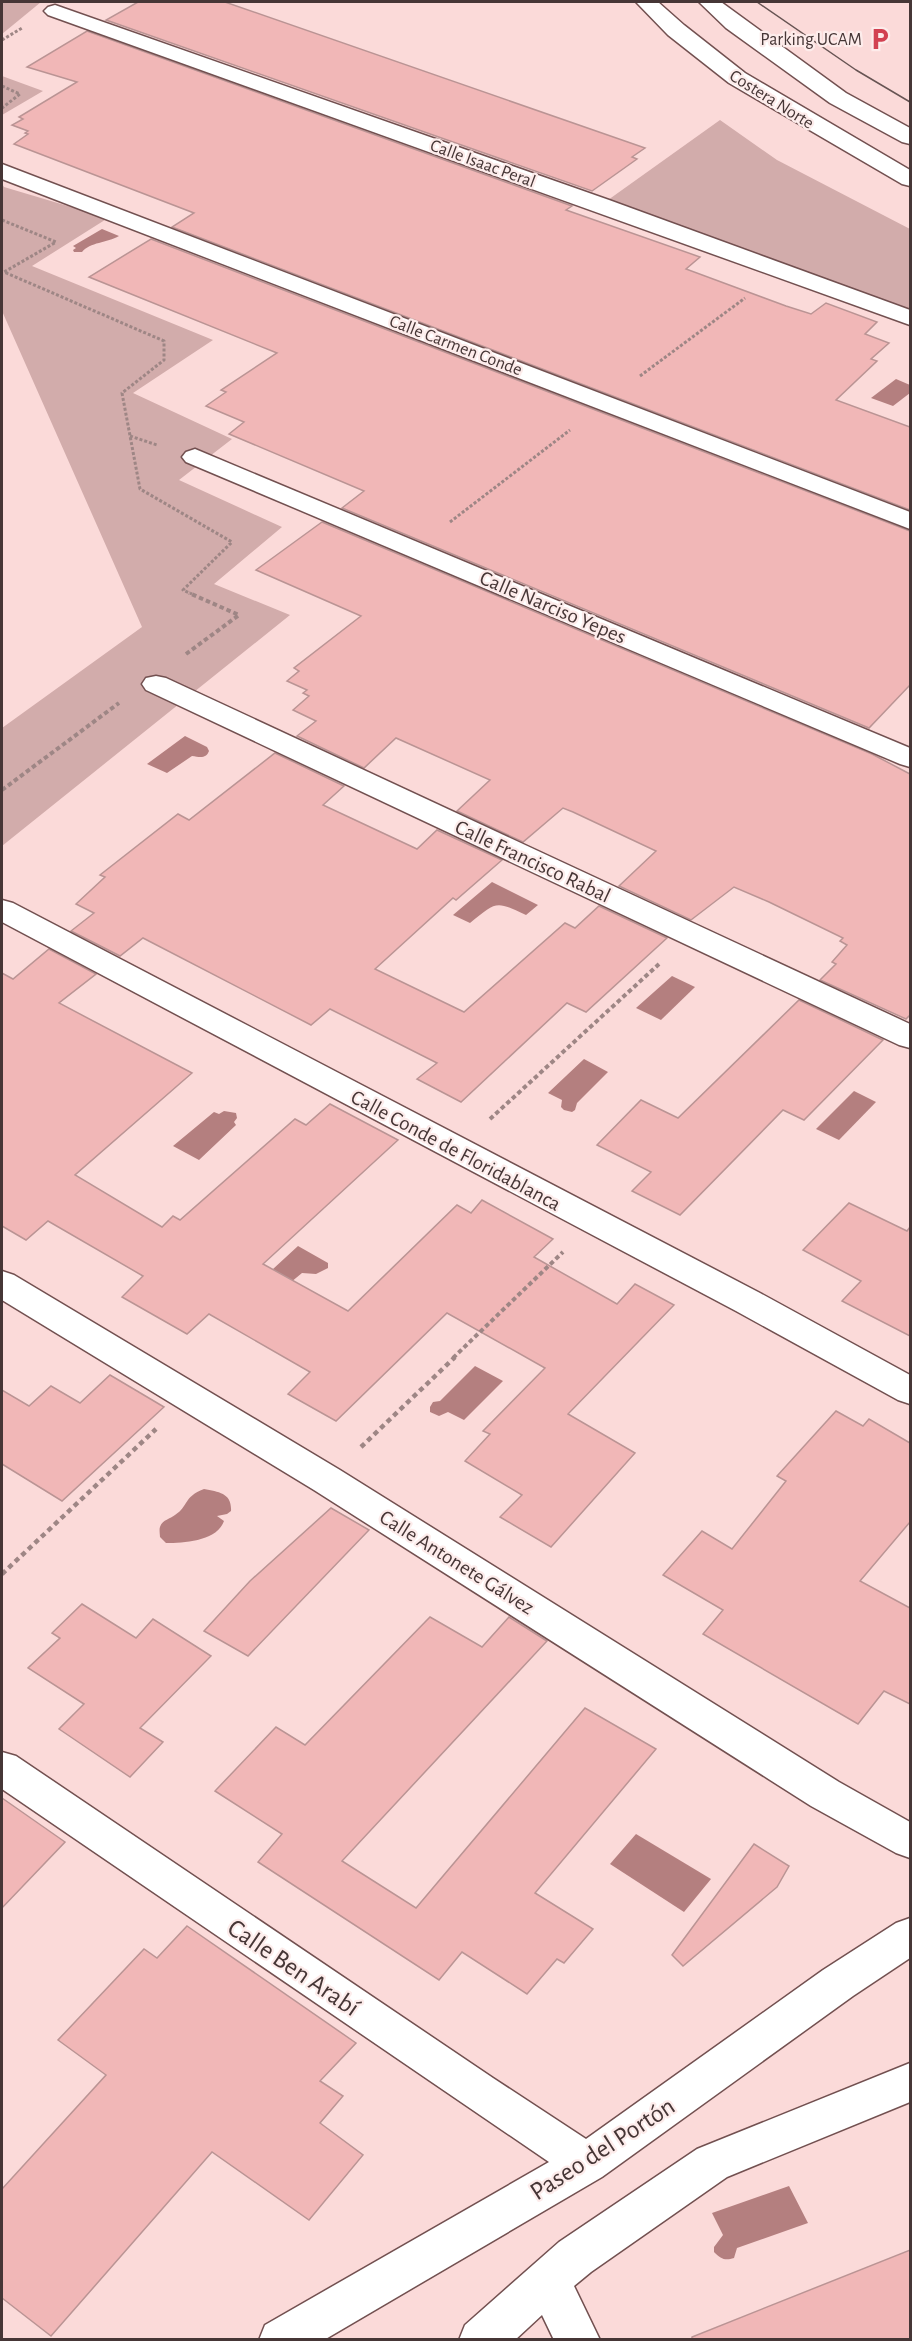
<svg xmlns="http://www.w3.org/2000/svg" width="912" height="2341" viewBox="0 0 912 2341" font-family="'Alegreya Sans',sans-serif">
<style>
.green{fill:#d2acab}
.water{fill:#b47f7f}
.building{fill:#f1b7b7;stroke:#ba9494;stroke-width:1.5}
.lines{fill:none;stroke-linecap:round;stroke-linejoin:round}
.minor-casing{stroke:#725050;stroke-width:3}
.primary-casing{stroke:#725050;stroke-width:3}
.path-far2{stroke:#9e8685;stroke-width:3;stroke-dasharray:3 2;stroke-linecap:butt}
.path-far1{stroke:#9e8685;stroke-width:4;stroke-dasharray:4.5 3;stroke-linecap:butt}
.path{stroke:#9e8685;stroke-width:4.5;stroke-dasharray:5 4;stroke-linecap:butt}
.minor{fill:#fff;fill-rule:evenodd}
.primary{fill:#fff;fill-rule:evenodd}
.tram{stroke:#675453;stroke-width:1.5}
.labels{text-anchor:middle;stroke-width:4.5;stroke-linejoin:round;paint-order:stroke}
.far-poi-label{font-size:18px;fill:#463636;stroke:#fdeceb;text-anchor:end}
.far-street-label{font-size:18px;fill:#463636;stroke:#fdeceb}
.street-label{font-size:21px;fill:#463636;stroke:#fdeceb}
.near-street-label{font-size:26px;fill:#463636;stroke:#fdeceb}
</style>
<rect width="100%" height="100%" fill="#fbdad9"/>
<g class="green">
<path d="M 2,2 L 41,2 L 2,34 Z"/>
<path d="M 2,76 L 43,91 L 2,115 Z"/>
<path d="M 720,120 L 777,160 L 910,229 L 910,320 L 601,205 Z"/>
<path d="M 2,184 L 4,187 L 108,218 L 32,266 L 213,340 L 133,393 L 232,439 L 179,480 L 282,527 L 214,584 L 290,615 L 2,846 L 2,728 L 142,627 L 2,311 Z"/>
</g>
<g class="water">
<path d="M 102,229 L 119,236 C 107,243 90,242 82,252 L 74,252 L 73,250 L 76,248 L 73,246 Z"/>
<path d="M 896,379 L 910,385 L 910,393 L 893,406 L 871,398 Z"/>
<path d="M 185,736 L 207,747 L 209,751 C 206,759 200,757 192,756 L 167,773 L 147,764 Z"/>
<path d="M 492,882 L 538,905 L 526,915 C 495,900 496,902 470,923 L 453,915 Z"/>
<path d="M 672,976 L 695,987 L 661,1020 L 636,1008 Z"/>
<path d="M 584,1059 L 608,1072 L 577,1103 L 575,1110 L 572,1112 L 564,1110 L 561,1107 L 562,1100 L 548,1093 Z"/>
<path d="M 854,1091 L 876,1102 L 839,1140 L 816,1129 Z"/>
<path d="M 224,1111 L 236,1113 L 237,1118 L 234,1122 L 236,1125 L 199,1160 L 173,1146 L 214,1112 L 219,1114 Z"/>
<path d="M 298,1246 L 328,1263 L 328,1268 L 316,1274 L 302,1273 L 279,1292 L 260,1281 Z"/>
<path d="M 475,1366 L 503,1381 L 464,1420 L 448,1412 L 439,1416 L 430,1412 L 430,1407 L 433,1402 L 440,1401 Z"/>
<path d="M 204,1489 C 219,1492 232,1493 231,1511 L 227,1514 L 217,1516 L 224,1521 C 217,1541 185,1543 166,1543 L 160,1537 C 160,1535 159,1529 160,1527 C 162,1520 170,1519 175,1515 C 189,1506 183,1497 204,1489 Z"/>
<path d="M 636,1834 L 711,1879 L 684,1912 L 610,1864 Z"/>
<path d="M 789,2186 L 808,2223 L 737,2248 L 734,2258 C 725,2261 721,2259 714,2252 L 714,2247 L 723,2235 L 712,2213 Z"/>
</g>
<g class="building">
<path d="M 138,2 L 225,2 L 645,148 L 632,157 L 637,159 L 592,191 L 106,20 Z"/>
<path d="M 87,31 L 572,206 L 566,210 L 700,257 L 686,269 L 786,306 L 811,314 L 826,303 L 877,322 L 865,334 L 889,343 L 871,359 L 877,361 L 836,400 L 910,427 L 910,510 L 172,227 L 194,213 L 14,144 L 28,134 L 25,133 L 28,131 L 12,125 L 23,119 L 19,117 L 77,82 L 27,67 Z"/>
<path d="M 151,239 L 910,531 L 910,685 L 869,728 L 342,508 L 364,491 L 229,434 L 244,422 L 206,406 L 226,392 L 221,390 L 277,353 L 89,277 Z"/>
<path d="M 322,522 L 872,754 L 910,774 L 910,1015 L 906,1019 L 820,980 L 836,964 L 832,962 L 847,945 L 840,941 L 843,938 L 769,902 L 734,887 L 691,920 L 619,886 L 656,851 L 573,812 L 563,808 L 523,842 L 457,811 L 490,780 L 396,738 L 364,768 L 297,736 L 316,721 L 293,710 L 309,696 L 303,693 L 307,690 L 287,681 L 299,671 L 294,668 L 361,616 L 256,570 Z"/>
<path d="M 275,753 L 344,786 L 323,805 L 417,849 L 437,830 L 502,860 L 456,900 L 453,898 L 375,969 L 464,1012 L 565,923 L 575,928 L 599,906 L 667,938 L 586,1012 L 567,1003 L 461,1102 L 417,1079 L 437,1063 L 330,1009 L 311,1025 L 143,938 L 120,956 L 71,931 L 94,913 L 76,904 L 105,877 L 100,875 L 178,814 L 189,820 Z"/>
<path d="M 49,949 L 96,974 L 59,1003 L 192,1073 L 75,1175 L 162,1227 L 173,1216 L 180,1220 L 295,1119 L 306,1125 L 330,1104 L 398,1140 L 263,1264 L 348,1311 L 457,1205 L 471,1213 L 482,1200 L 553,1239 L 534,1257 L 617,1304 L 635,1284 L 674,1305 L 568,1414 L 635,1453 L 551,1547 L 500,1517 L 522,1495 L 465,1461 L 490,1434 L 483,1431 L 545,1368 L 447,1313 L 336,1421 L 288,1394 L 310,1372 L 209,1314 L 187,1334 L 122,1297 L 143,1276 L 48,1221 L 26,1240 L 2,1226 L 2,973 L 13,979 Z"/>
<path d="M 799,1000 L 883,1040 L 804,1120 L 783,1110 L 680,1215 L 632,1191 L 651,1172 L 597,1145 L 641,1100 L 678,1118 Z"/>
<path d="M 849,1203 L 907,1231 L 910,1227 L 910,1336 L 842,1301 L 861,1281 L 803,1250 Z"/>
<path d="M 110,1375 L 164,1407 L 62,1501 L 2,1464 L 2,1390 L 29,1406 L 51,1386 L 80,1403 Z"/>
<path d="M 836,1411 L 863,1426 L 869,1419 L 910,1443 L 910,1522 L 860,1581 L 910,1608 L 910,1704 L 884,1691 L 858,1724 L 703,1634 L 723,1610 L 663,1575 L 702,1531 L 732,1549 L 786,1481 L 777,1476 Z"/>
<path d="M 331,1508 L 369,1530 L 248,1656 L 204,1631 L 250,1581 Z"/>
<path d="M 82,1604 L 136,1638 L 153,1619 L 211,1656 L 140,1728 L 163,1742 L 130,1777 L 59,1729 L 84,1704 L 28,1668 L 60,1638 L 52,1633 Z"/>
<path d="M 430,1617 L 482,1647 L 509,1617 L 547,1641 L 342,1861 L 416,1908 L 585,1708 L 656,1749 L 535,1893 L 593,1929 L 564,1963 L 557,1959 L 527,1994 L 462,1952 L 439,1980 L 258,1862 L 282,1834 L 215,1791 L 276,1727 L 305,1745 Z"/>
<path d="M 2,1798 L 65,1842 L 2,1908 Z"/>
<path d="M 754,1844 L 789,1866 L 777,1887 L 683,1966 L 672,1955 Z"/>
<path d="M 187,1926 L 356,2043 L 320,2081 L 343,2096 L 320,2123 L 363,2155 L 309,2220 L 212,2152 L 51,2336 L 2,2298 L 2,2189 L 106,2075 L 58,2040 L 144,1949 L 157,1958 Z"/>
<path d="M 910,2250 L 910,2340 L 692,2340 L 692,2337 Z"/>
</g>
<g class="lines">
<g class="minor-casing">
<g id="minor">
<path d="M 55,5 L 609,200 L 910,310 L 910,325 L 48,15 L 44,11 L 48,7 Z"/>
<path d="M 2,164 L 910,512 L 910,529 L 2,179 Z"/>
<path d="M 195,449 L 910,748 L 910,767 L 900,764 L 186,462 L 182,457 L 186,452 Z"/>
<path d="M 156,676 L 166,678 L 910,1024 L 910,1048 L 899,1045 L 146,690 L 142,684 L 146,678 Z"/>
<path d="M 2,900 L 13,903 L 760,1293 L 910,1375 L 910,1404 L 898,1400 L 736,1311 L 2,922 Z"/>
<path d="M 2,1271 L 14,1275 L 340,1470 L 839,1782 L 910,1822 L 910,1858 L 896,1853 L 811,1806 L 314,1490 L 2,1300 Z"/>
<path d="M 2,1752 L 16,1756 L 493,2078 L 586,2139 L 823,1970 L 896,1923 L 910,1918 L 910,1958 L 853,1996 L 602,2177 L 324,2340 L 259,2340 L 265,2325 L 549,2162 L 2,1789 Z"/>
<path d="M 910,2063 L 910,2102 L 727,2177 L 591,2272 L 574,2286 L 600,2340 L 554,2340 L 542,2315 L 515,2340 L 459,2340 L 465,2325 L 559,2242 L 697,2149 Z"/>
</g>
</g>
<g class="primary-casing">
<g id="primary">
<path d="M 636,2 L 658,2 L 684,25 L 745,73 L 910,170 L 910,186 L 902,184 L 729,83 L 668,35 Z"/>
<path d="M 699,2 L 721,2 L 846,93 L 910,128 L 910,144 L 902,142 L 830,103 L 726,28 Z"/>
</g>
</g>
<g class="path-far2">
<path d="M 2,40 L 22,28"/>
<path d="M 2,86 L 20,94 L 2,108"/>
<path d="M 2,220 L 56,242 L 4,272 L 164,341 L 164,360 L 122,393 L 140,489 L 232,542 L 183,590 L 192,594"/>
<path d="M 640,376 L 745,298"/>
<path d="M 130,436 L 157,445"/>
<path d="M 450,522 L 570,430"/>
</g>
<g class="path-far1">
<path d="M 186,654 L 239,615 L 189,593"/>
<path d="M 2,790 L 119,703"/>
<path d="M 490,1119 L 659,964"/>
<path d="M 453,1358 L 563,1252"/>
</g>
<g class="path">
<path d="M 361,1447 L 455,1357"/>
<path d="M 2,1574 L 156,1429"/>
</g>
<use href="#minor" class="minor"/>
<use href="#primary" class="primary"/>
<path class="tram" d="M 757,2 L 856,70 L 910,102"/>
</g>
<defs>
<g id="parking-bare" transform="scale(1.8)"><path d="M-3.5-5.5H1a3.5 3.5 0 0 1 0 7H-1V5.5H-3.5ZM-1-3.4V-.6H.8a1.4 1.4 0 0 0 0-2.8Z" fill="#d24151" stroke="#fdeceb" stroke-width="2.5" paint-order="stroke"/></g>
</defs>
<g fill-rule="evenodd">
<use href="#parking-bare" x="880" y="39"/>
</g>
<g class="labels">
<g class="far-poi-label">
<text x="862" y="45">Parking UCAM</text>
</g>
<g class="far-street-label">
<text transform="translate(772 99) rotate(32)" y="6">Costera Norte</text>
<text transform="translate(483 163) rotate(20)" y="6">Calle Isaac Peral</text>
<text transform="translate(456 345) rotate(21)" y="6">Calle Carmen Conde</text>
</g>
<g class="street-label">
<text transform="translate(553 607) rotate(23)" y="7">Calle Narciso Yepes</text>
<text transform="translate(533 861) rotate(25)" y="7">Calle Francisco Rabal</text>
<text transform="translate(456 1150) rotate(28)" y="7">Calle Conde de Floridablanca</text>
<text transform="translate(457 1562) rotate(32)" y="7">Calle Antonete Gálvez</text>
</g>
<g class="near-street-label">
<text transform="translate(294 1967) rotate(34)" y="9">Calle Ben Arabí</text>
<text transform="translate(602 2148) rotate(-33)" y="9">Paseo del Portón</text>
</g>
</g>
<rect width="912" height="2341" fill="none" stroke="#463636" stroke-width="6"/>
</svg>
